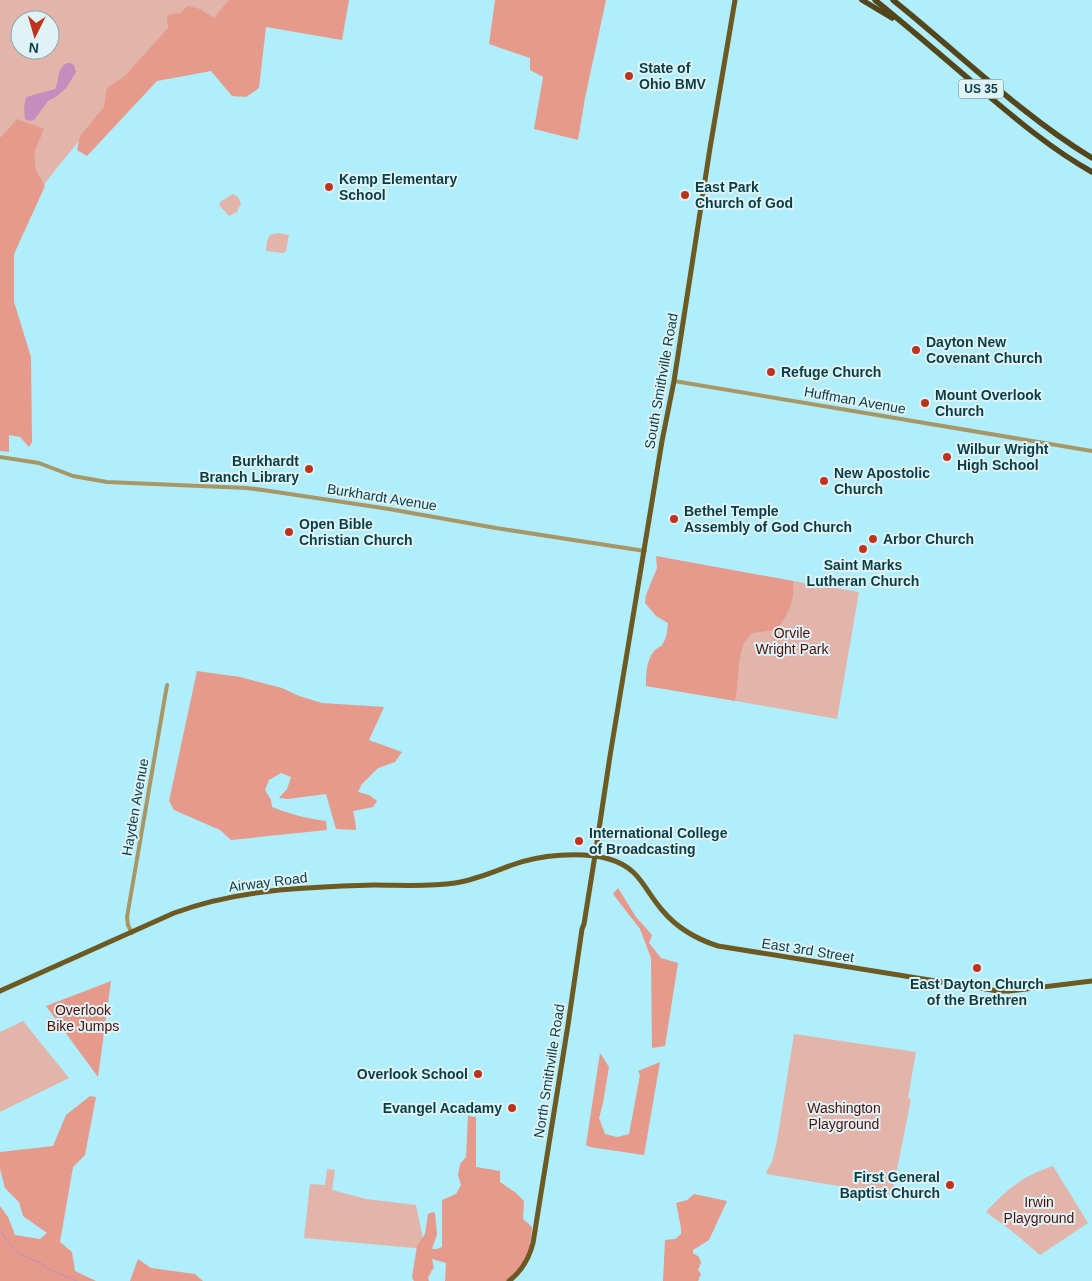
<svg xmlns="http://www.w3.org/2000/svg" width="1092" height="1281" viewBox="0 0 1092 1281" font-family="Arial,sans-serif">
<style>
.green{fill:#e2b4aa;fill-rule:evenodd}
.forest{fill:#e59a8b}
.water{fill:#c58dbd}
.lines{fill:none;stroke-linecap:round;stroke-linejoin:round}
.stream{stroke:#c58dbd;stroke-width:1}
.minor{stroke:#a79766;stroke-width:4}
.major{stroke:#6c5a22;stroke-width:5}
.highway{stroke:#53461c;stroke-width:5.5}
.poi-dot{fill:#bf331e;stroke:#dff3f7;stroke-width:2}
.labels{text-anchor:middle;stroke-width:4;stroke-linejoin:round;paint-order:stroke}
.shield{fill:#dff3f7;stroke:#48747b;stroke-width:1}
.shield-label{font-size:12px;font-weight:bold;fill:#083d46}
.poi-label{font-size:14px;font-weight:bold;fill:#083d46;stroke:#dff3f7;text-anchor:start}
.street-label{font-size:14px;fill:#083d46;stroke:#dff3f7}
.park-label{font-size:14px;fill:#500f05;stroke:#dff3f7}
</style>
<rect width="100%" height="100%" fill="#afeefa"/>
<g class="green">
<path d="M 0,0 L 249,0 L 127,83 L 56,169 L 0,241 ZM 20,20 L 50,20 L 50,50 L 20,50 Z"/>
<path d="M 233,194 L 238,197 L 241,203 L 237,212 L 229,216 L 219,205 L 220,202 Z"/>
<path d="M 278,233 L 289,235 L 286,251 L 283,253 L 266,251 L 267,241 L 270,235 Z"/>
<path d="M 745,573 L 859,592 L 837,719 L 725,699 Z"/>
<path d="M 23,1021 L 69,1078 L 0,1112 L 0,1032 Z"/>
<path d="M 794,1034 L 916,1052 L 908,1098 L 911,1099 L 892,1195 L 767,1174 L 766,1172 L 772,1162 L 777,1141 Z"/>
<path d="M 1053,1166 L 1088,1223 L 1040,1255 L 1013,1232 L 986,1212 C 1008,1188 1023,1176 1053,1166 Z"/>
<path d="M 327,1169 L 335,1170 L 332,1190 L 366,1199 L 416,1205 L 425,1249 L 304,1238 L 310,1184 L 325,1185 Z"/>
</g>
<g class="forest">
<path d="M 229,0 L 349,0 L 342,40 L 266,27 L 259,88 L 246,97 L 232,96 L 211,71 L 157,81 L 87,156 L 77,150 L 80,136 L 104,107 L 107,88 L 125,76 L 168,28 L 167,15 L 180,13 L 188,6 L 200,9 L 214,18 Z"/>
<path d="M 495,0 L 606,0 L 585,98 L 578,140 L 534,129 L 543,77 L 530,70 L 530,58 L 489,44 Z"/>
<path d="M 17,119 L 44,129 L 34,153 L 36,171 L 45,186 L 14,254 L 14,302 L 31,357 L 32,442 L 29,447 L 20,437 L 9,435 L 9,452 L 0,451 L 0,138 Z"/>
<path d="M 656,556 L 793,581 C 795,601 788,615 776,630 L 752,633 C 750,636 746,640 744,643 C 737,659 739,683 735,701 L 646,686 C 646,674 646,661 654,651 C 655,650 660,646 661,646 C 667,639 667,632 668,623 L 656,616 L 645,603 L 646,595 L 657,568 Z"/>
<path d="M 197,671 L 240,677 L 282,688 L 299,696 L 322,703 L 384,707 L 369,740 L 402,752 L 395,762 L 378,768 L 362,784 L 358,792 L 369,795 L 377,801 L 373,807 L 353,811 L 355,820 L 356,830 L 336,829 L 326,794 L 288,799 L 279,798 L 287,789 L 291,777 L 281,773 L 269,780 L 265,790 L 271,800 L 272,807 C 290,814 308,819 326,821 L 327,830 L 231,840 L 220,830 L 174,810 L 169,801 Z"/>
<path d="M 618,888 L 636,917 L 652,935 L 649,943 L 661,958 L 678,963 L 665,1046 L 652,1048 L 651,958 L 640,929 L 613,894 Z"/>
<path d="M 111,981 L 98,1077 L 46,1006 Z"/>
<path d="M 600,1053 L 609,1067 L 603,1103 L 599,1118 L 605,1134 L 617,1137 L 629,1134 L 640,1075 L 638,1071 L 660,1062 L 644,1155 L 590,1147 L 586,1145 Z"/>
<path d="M 90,1096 L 96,1097 L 85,1155 L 73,1167 L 60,1242 L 72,1252 L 75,1271 L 96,1281 L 0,1281 L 0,1206 L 8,1217 L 15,1235 L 40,1239 L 47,1233 L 23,1216 L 19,1202 L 5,1188 L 0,1169 L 0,1152 L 53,1146 L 66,1115 Z"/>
<path d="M 468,1116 L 476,1117 L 476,1167 L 500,1171 L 500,1182 L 516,1193 L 524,1201 L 523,1219 L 532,1227 L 529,1256 L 508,1281 L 445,1281 L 446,1263 L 432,1259 L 434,1268 L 432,1270 L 428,1278 L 429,1281 L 414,1281 L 412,1277 L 417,1246 L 425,1234 L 428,1214 L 433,1212 L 435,1213 L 437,1234 L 432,1249 L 437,1249 L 442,1247 L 442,1200 L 456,1194 L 461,1185 L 458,1175 L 460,1164 L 466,1157 Z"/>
<path d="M 694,1194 L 727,1201 L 709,1240 L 693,1250 L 693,1253 L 699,1257 L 701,1263 L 698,1270 L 701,1274 L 698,1281 L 663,1281 L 665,1240 L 675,1239 L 681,1234 L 681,1228 L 676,1203 L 687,1200 Z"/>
<path d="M 138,1259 L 151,1268 L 195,1274 L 203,1281 L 130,1281 Z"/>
</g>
<path class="water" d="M 67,63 L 70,63 L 74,65 L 76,72 L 66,88 L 56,97 L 48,101 L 34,120 L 30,121 L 25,119 L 24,108 L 26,97 L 55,89 C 60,79 56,69 67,63 Z"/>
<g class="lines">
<path class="stream" d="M 0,1230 L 7,1241 L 21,1255 L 41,1263 L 50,1270 L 77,1281"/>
<g class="minor">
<path d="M 674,381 L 1092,451"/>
<path d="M 0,457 L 39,463 L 73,476 L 107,482 L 247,488 L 263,490 L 389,509 L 496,528 L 645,551"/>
<path d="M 132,933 L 128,925 L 127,917 L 167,685"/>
</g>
<g class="major">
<path d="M 0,991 L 174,913 C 238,889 307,887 375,885 C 401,885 429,887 455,883 C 475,880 493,872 512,865 C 539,855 581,851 609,859 C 640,868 643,888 662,910 C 677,928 696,939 718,946 L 998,991 L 1009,991 L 1092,981"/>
<path d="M 509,1281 C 522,1271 529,1259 533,1243 L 568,1025 L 582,929 L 584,924 L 596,849 L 610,756 L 662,441 L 674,381 L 710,148 L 735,0"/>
</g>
<g class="highway">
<path d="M 862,0 L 892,18"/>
<path d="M 875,0 C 912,30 948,61 984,92 C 1018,121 1053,150 1092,172"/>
<path d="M 893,0 C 959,53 1020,114 1092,158"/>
</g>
</g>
<g class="poi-dot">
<circle cx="629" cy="76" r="5"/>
<circle cx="329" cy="187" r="5"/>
<circle cx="685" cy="195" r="5"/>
<circle cx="916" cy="350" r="5"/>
<circle cx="771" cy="372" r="5"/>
<circle cx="925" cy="403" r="5"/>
<circle cx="947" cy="457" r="5"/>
<circle cx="309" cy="469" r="5"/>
<circle cx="824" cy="481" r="5"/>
<circle cx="674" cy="519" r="5"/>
<circle cx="289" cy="532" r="5"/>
<circle cx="873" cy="539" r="5"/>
<circle cx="863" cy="549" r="5"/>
<circle cx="579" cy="841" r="5"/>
<circle cx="977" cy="968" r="5"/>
<circle cx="478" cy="1074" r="5"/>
<circle cx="512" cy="1108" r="5"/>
<circle cx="950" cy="1185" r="5"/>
</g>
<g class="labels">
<rect class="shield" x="958.5" y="79.5" width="45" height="19" rx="4"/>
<g class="shield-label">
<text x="981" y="93">US 35</text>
</g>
<g class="poi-label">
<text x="639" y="73">State of<tspan x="639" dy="16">Ohio BMV</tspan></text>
<text x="339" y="184">Kemp Elementary<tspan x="339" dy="16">School</tspan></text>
<text x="695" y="192">East Park<tspan x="695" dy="16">Church of God</tspan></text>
<text x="926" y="347">Dayton New<tspan x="926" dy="16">Covenant Church</tspan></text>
<text x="781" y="377">Refuge Church</text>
<text x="935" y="400">Mount Overlook<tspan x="935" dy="16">Church</tspan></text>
<text x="957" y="454">Wilbur Wright<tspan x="957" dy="16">High School</tspan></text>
<text x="299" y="466" text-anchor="end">Burkhardt<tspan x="299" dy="16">Branch Library</tspan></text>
<text x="834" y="478">New Apostolic<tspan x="834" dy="16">Church</tspan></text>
<text x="684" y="516">Bethel Temple<tspan x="684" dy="16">Assembly of God Church</tspan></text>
<text x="299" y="529">Open Bible<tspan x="299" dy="16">Christian Church</tspan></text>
<text x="883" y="544">Arbor Church</text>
<text x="863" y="570" text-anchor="middle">Saint Marks<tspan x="863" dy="16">Lutheran Church</tspan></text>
<text x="589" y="838">International College<tspan x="589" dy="16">of Broadcasting</tspan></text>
<text x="977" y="989" text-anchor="middle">East Dayton Church<tspan x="977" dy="16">of the Brethren</tspan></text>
<text x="468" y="1079" text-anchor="end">Overlook School</text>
<text x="502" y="1113" text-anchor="end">Evangel Acadamy</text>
<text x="940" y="1182" text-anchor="end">First General<tspan x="940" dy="16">Baptist Church</tspan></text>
</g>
<g class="street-label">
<text transform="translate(661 381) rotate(-80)" y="5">South Smithville Road</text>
<text transform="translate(855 400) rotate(10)" y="5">Huffman Avenue</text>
<text transform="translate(382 497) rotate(9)" y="5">Burkhardt Avenue</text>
<text transform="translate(135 807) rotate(-80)" y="5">Hayden Avenue</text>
<text transform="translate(268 882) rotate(-7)" y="5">Airway Road</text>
<text transform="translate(808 950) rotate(9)" y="5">East 3rd Street</text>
<text transform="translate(549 1071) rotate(-81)" y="5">North Smithville Road</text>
</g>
<g class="park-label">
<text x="792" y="638">Orvile<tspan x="792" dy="16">Wright Park</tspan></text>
<text x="83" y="1015">Overlook<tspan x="83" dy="16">Bike Jumps</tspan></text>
<text x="844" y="1113">Washington<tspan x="844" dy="16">Playground</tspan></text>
<text x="1039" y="1207">Irwin<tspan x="1039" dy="16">Playground</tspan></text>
</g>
</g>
<g transform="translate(35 35) rotate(185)"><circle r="24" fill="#dff3f7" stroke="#89aab0"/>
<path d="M0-4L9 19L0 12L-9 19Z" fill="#bf331e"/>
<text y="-8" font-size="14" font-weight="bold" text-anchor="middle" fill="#083d46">N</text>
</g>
</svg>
